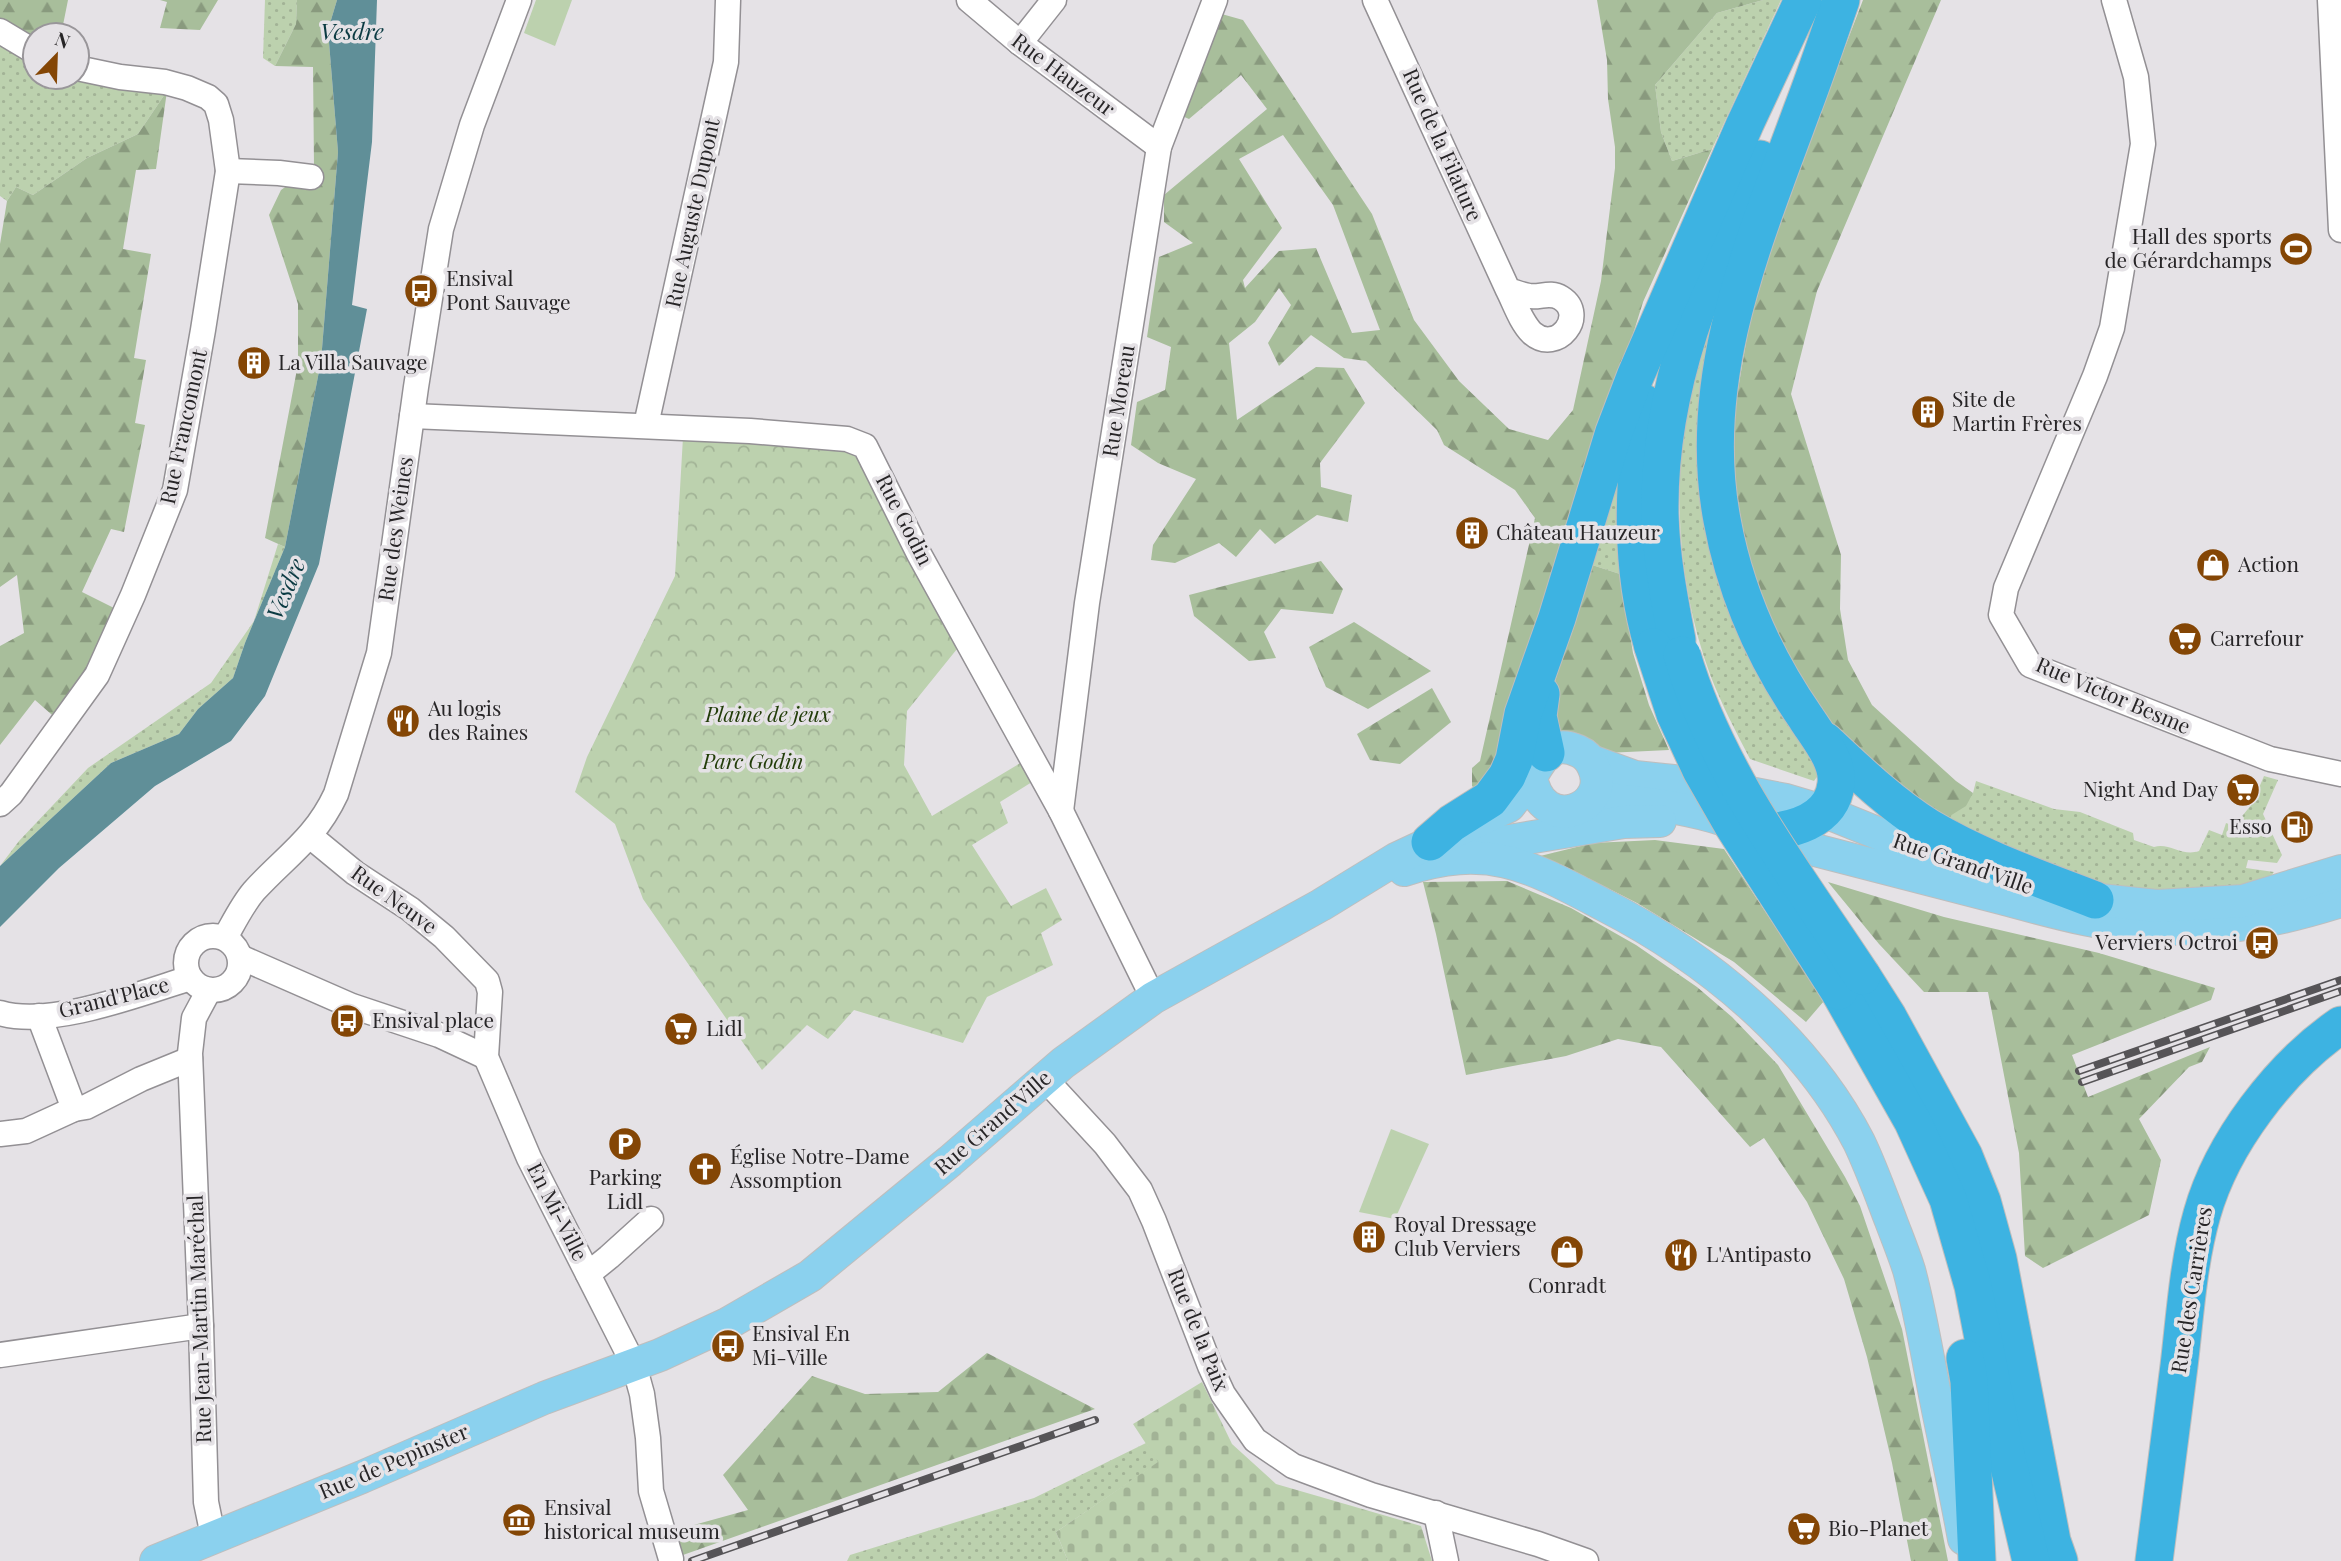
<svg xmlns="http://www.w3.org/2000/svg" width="2341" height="1561" viewBox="0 0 2341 1561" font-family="'Playfair Display',serif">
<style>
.grass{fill:url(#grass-dots)}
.forest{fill:url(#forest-firs);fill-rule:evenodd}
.cemetery{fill:url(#cemetery-stones)}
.park{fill:url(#park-crowns)}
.garden{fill:#bcd1ae}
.water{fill:#608f98}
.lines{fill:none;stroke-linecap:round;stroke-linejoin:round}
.minor-casing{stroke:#939094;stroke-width:27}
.major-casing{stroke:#bebebe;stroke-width:34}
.highway-casing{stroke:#bebebe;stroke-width:39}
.minor{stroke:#fff;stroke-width:24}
.major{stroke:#8bd1ee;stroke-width:32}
.highway{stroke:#3db3e2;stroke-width:37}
.rail-casing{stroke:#565457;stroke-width:8}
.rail{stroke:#e5e2e6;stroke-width:5;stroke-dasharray:16;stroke-linecap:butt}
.highway-bridge-casing{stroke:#bebebe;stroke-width:39;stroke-linecap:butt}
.highway-bridge{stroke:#3db3e2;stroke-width:37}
.labels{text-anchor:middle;stroke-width:7;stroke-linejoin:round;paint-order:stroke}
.street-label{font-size:21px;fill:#272527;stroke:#e5e2e6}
.poi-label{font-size:21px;fill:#272527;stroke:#e5e2e6;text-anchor:start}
.park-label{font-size:21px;font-style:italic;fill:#223d09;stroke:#e5e2e6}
.water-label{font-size:23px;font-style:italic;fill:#0b3a42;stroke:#e5e2e6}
</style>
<defs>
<pattern id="grass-dots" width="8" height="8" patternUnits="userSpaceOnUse" patternTransform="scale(1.75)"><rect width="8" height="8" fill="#bcd1ae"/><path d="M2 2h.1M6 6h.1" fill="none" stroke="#a2b396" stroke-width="1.8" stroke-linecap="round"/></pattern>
<pattern id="forest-firs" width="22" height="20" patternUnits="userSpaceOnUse" patternTransform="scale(1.75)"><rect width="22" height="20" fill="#a8be9b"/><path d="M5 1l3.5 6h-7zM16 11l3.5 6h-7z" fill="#899a7e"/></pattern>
<pattern id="cemetery-stones" width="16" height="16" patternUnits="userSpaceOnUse" patternTransform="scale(1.75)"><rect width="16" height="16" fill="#bcd1ae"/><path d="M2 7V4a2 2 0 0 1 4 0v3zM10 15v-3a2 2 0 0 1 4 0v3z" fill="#a2b396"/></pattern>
<pattern id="park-crowns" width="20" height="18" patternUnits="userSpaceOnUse" patternTransform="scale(1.75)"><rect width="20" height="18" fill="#bcd1ae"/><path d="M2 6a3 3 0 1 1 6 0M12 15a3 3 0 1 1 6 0" fill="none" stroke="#a2b396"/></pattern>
</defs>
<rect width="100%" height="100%" fill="#e5e2e6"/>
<g class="grass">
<path d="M 265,0 L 297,0 L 296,24 L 275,66 L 263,58 Z"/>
<path d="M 1763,0 L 1781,0 L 1712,149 L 1672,161 L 1661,132 L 1655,85 L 1717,13 Z"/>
<path d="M 0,37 L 35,59 L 35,77 L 77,77 L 167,91 L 138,134 L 87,158 L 33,195 L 16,187 L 7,201 L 0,196 Z"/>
<path d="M 1723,282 L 1708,430 L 1819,774 L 1814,781 L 1750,759 C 1736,732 1722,705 1711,677 C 1674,578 1670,465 1697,363 C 1705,335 1715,309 1723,282 Z"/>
<path d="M 1617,470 L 1620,574 L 1589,564 Z"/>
<path d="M 278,544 L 285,547 L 245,643 L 233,678 L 198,709 L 179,734 L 111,763 L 0,866 L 19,841 L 88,768 L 211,683 L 254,621 Z"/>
<path d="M 2264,776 L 2278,780 L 2263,814 L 2282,855 L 2277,863 L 2248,860 L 2246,868 L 2274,872 L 2266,883 L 2198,895 L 2080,883 L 1937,824 L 1973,793 L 1976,781 L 2054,809 L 2080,812 L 2133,833 L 2134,840 L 2154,847 C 2169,842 2182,857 2199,851 L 2209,830 L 2222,835 L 2226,823 L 2234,826 L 2252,804 Z"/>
<path d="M 1146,1443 L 1159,1462 L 1056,1532 L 1068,1561 L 847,1561 L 850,1555 L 1034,1498 Z"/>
</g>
<g class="forest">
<path d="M 0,0 L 68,0 L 61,35 L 35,35 L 35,50 L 0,28 Z"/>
<path d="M 160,0 L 218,0 L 200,30 L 160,28 L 167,2 Z"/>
<path d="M 297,0 L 337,0 L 328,30 L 338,152 L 321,361 L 285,547 L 265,538 L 298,364 L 298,304 L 269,215 L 281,190 L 314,167 L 313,67 L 275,66 L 296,24 Z"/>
<path d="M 1597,0 L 1763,0 L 1717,13 L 1655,85 L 1661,132 L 1672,161 L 1712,149 L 1643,302 L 1494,781 L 1478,792 L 1472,786 L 1472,768 L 1480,761 L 1535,518 L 1515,490 L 1444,445 L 1437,430 L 1366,361 L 1344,358 L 1311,335 L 1279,366 L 1268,343 L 1291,305 L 1279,288 L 1255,322 L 1229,343 L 1237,420 L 1316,367 L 1344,368 L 1365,403 L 1320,463 L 1321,487 L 1352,495 L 1348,522 L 1317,515 L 1275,544 L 1260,529 L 1236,557 L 1219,543 L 1175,563 L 1151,560 L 1153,545 L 1196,479 L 1158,463 L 1131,445 L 1137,402 L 1165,390 L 1171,347 L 1147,337 L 1159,257 L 1193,243 L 1164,222 L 1164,195 L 1267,109 L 1241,75 L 1189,119 L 1173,112 L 1211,11 L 1243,20 L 1372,214 L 1414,320 L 1459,381 L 1509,429 L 1548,440 L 1573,410 L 1601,281 L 1615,168 L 1615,147 L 1608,99 L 1607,60 ZM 1283,135 L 1333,205 L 1380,330 L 1352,333 L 1316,248 L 1279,251 L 1245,288 L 1243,280 L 1282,228 L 1239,159 Z"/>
<path d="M 1863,0 L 1941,0 L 1817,291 L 1791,394 L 1841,555 L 1840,609 L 1848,660 L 1872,705 L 1956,781 L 1973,793 L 1966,806 L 1937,824 L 1842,743 L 1792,671 L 1749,564 L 1734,479 L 1733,437 L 1737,395 L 1749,325 L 1781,214 Z"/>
<path d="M 167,91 L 156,169 L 136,170 L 123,249 L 151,254 L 134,358 L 146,360 L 135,423 L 145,425 L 124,532 L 111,529 L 82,592 L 122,612 L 59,721 L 35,700 L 0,745 L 0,646 L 24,633 L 17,575 L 0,587 L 0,244 L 7,201 L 16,187 L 33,195 L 87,158 L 138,134 Z"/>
<path d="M 1321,561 L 1343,589 L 1333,614 L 1281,609 L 1264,632 L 1276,658 L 1249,661 L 1194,616 L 1189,595 Z"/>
<path d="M 1589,564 L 1620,574 L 1633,653 L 1649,705 L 1669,750 L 1606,753 L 1554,735 L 1549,702 Z"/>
<path d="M 1354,622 L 1431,671 L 1368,709 L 1326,687 L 1309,647 Z"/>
<path d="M 1432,688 L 1451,722 L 1400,764 L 1370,760 L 1357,734 Z"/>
<path d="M 1655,840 L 1724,849 L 1824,1001 L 1806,1022 L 1734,962 L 1637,903 L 1562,865 L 1532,858 L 1593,843 Z"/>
<path d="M 1507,881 L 1571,908 L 1636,945 L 1697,987 L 1732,1017 L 1778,1065 L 1845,1177 L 1860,1206 L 1902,1329 L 1948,1561 L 1911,1561 L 1892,1463 L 1867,1357 L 1844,1279 L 1807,1202 L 1764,1138 L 1750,1147 L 1661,1047 L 1618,1039 L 1566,1056 L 1466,1075 L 1436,934 L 1423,882 Z"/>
<path d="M 1828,882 L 1944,917 L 2099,953 L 2215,988 L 2211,1000 L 2072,1055 L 2088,1097 L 2210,1047 L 2202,1062 L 2189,1067 L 2139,1119 L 2161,1160 L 2149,1215 L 2043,1268 L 2025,1256 L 2019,1153 L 1988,992 L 1924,992 L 1879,944 Z"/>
<path d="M 987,1353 L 1095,1409 L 683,1555 L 672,1531 L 748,1510 L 723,1475 L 812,1376 L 865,1394 L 938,1392 Z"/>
</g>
<path class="cemetery" d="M 1202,1382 L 1232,1444 L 1276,1484 L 1421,1526 L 1432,1561 L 1068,1561 L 1056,1532 L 1158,1462 L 1133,1424 Z"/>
<path class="park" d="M 683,437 L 843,447 L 862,462 L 957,649 L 907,711 L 904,765 L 932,816 L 1022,762 L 1032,782 L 1000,802 L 1008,823 L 972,845 L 1011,906 L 1046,888 L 1062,920 L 1041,933 L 1053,965 L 987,997 L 963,1043 L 854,1010 L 828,1039 L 807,1025 L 762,1070 L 643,899 L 615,824 L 575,792 L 587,757 L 675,576 Z"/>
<g class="garden">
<path d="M 536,0 L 572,0 L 555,46 L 524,33 Z"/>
<path d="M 1391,1129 L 1429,1144 L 1395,1219 L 1359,1212 Z"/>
</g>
<path class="water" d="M 337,0 L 377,0 L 372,142 L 352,305 L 367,309 L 319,564 L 265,696 L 231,741 L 155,786 L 59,868 L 0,927 L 0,866 L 111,763 L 179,734 L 198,709 L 233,678 L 245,643 L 285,547 L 321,361 L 338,152 L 328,30 Z"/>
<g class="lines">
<g class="minor-casing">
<g id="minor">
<path d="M 969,0 L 1020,43 L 1159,147"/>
<path d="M 1375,0 L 1508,290 C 1515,304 1521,322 1532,333 C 1557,355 1588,315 1561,298 C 1550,291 1540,298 1529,296 C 1522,295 1515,292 1508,290"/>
<path d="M 2114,0 L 2136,77 L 2143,144 L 2112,328 L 2095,376 L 2006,588 L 2001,615 L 2030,665 L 2270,759 L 2341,774"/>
<path d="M 2330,0 L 2341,230"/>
<path d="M 0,31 L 35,52"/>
<path d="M 1020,43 L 1054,0"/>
<path d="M 228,171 L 279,173 L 311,177"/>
<path d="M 412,416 L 750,431 L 847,439 L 865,446 L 919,554 L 1061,811 L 1153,998"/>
<path d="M 646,425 L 726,62 L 728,0"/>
<path d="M 0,804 L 11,794 L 97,675 L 133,595 L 175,490 L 203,330 L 228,171 L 221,120 L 216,104 L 208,97 L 187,88 L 165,82 L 120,77 L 77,68"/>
<path d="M 1061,811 L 1087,603 L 1159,147 L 1215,0"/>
<path d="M 310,836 L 355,873 L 410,909 L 444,937 L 487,981 L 490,992 L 486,1057 L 529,1158 L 634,1365 L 642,1394 L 648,1438 L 651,1491 L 671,1559"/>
<circle cx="213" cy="963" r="27"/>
<path d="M 225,938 C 234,922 242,905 254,891 C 286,856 315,839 336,794 L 379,653 L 416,387 L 441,229 L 472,125 L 519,0"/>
<path d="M 240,957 L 352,1006 L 439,1035 L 486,1057"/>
<path d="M 209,990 L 194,1018 L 190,1053 L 201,1326 L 206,1502 L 213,1536"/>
<path d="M 0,1013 C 51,1028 139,994 190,978"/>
<path d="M 39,1016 L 74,1109"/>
<path d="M 1045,1079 L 1105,1144 L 1140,1190 L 1154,1221 L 1210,1366 L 1223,1394 L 1255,1440 L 1293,1466 L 1371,1495 L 1538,1544 L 1586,1561"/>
<path d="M 0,1134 L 26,1131 L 74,1109 L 86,1107 L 141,1079 L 190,1059"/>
<path d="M 588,1274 L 609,1257 L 651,1219"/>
<path d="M 0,1355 L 201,1326"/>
<path d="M 1436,1513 L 1446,1561"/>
</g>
</g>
<g class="major-casing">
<g id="major">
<path d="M 1591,761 L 1635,777 L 1703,784 L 1786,800 L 1823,811 L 1956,865 L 2010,883"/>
<path d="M 1592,797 C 1632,802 1672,805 1711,816 C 1746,826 1778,843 1815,850 C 1877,866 1939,882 2001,898 C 2053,912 2108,928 2163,929 C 2229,930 2278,921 2341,901"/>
<path d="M 1472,847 L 1624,822 L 1660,821"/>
<path d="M 1404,870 C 1489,842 1530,866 1604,905 C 1707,958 1805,1038 1859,1142 C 1871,1167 1881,1195 1891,1221 C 1897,1237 1904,1254 1909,1270 C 1921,1314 1928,1360 1937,1405 C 1946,1450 1956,1494 1964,1539"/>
<path d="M 2071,897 L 2157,906 L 2243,901 L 2341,871"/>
<path d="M 156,1561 L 362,1477 L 544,1398 L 660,1355 L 727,1324 L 810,1276 L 950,1161 L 1063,1063 L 1153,998 L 1321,905 L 1396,859 L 1509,806 C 1516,797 1523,789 1529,780 C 1541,761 1549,738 1578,751 C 1585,754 1590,759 1593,766 C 1614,808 1541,838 1531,776"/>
</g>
</g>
<g class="highway-casing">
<g id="highway">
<path d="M 1644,403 C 1633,486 1629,566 1653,647"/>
<path d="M 1677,640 C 1669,598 1661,556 1660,514 C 1658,384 1707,274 1760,159"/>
<path d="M 1541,694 L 1538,716 L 1546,753"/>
<path d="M 1825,741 C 1857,771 1890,803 1928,827 C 1980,858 2038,878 2095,900"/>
<path d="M 1759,833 C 1789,831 1832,822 1836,784 C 1839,761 1818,737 1806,718 C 1765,659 1735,591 1722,520 C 1695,377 1754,241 1802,110 C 1816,74 1828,37 1841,0"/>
<path d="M 1430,842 L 1452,823 L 1490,799 L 1507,776 L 1514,760 L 1523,714 L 1557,618 L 1614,432 L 1635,377 L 1745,124 L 1803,0"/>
<path d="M 1862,976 L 1888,1017 L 1964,1156 L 1982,1201 L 1998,1259 L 2052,1541 L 2059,1561"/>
<path d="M 1839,991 L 1913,1122 L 1948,1199 L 1973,1286 L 2004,1446 L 2031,1561"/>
<path d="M 1965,1358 L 1969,1381 L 1977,1561"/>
<path d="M 2154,1561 C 2162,1496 2171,1431 2179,1366 C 2185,1316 2188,1263 2202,1214 C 2222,1143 2280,1067 2341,1025"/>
</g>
</g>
<use href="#minor" class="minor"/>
<use href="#major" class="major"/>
<use href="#highway" class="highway"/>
<g class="rail-casing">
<g id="rail">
<path d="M 2079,1071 L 2341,980"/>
<path d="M 2082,1082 L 2341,991"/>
<path d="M 692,1561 L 1095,1420"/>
</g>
</g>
<use href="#rail" class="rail"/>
<g class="highway-bridge-casing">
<g id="highway-bridge">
<path d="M 1653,647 L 1675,714 L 1701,770 L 1732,824 L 1839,991"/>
<path d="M 1682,655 C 1717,774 1795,874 1862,976"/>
</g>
</g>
<use href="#highway-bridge" class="highway-bridge"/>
</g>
<defs>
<g id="stadium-disc" transform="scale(1.75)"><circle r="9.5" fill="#844605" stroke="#e5e2e6"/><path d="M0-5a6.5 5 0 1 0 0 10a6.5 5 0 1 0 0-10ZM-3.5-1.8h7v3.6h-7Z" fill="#fff"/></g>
<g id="bus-disc" transform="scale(1.75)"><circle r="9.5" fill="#844605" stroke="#e5e2e6"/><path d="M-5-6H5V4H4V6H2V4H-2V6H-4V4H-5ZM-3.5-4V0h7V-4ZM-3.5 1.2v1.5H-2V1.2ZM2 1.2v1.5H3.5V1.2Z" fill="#fff"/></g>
<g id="building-disc" transform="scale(1.75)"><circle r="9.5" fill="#844605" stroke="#e5e2e6"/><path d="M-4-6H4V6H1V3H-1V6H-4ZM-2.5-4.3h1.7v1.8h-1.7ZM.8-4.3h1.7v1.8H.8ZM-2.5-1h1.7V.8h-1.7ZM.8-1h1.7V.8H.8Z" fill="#fff"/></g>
<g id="shop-disc" transform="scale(1.75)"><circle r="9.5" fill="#844605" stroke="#e5e2e6"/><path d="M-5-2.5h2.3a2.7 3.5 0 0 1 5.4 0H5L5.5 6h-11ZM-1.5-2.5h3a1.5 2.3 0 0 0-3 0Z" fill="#fff"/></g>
<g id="supermarket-disc" transform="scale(1.75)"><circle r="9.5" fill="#844605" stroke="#e5e2e6"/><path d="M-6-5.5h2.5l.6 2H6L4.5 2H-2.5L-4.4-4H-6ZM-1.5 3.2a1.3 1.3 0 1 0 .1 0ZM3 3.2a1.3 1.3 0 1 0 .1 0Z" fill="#fff"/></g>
<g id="restaurant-disc" transform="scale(1.75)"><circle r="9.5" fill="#844605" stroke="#e5e2e6"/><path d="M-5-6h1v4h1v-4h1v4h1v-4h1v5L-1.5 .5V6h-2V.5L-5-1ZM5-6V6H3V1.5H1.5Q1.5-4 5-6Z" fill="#fff"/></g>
<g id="fuel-disc" transform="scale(1.75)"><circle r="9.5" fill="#844605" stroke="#e5e2e6"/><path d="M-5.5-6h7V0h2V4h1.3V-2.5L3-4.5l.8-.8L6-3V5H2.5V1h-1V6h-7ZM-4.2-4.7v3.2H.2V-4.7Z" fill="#fff"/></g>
<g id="parking-disc" transform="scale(1.75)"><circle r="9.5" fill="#844605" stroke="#e5e2e6"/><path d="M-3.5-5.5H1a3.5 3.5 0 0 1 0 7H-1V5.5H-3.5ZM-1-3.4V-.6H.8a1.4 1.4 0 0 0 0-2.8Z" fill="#fff"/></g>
<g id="church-disc" transform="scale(1.75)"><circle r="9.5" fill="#844605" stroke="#e5e2e6"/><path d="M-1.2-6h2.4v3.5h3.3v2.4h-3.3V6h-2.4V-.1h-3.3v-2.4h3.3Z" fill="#fff"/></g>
<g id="museum-disc" transform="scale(1.75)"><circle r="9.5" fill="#844605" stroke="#e5e2e6"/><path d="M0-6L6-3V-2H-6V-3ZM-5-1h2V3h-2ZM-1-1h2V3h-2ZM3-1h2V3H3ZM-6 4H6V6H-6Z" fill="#fff"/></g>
</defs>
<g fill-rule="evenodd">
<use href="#stadium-disc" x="2296" y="249"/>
<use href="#bus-disc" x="421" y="291"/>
<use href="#building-disc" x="254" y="363"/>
<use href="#building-disc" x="1928" y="412"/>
<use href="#building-disc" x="1472" y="533"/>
<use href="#shop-disc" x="2213" y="565"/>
<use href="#supermarket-disc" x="2185" y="639"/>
<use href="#restaurant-disc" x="403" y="721"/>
<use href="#supermarket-disc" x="2243" y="790"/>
<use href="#fuel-disc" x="2297" y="827"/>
<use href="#bus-disc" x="2262" y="943"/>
<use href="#bus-disc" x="347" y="1021"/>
<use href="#supermarket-disc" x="681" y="1029"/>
<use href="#parking-disc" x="625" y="1144"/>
<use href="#church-disc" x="705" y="1169"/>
<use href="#building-disc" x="1369" y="1237"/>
<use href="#shop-disc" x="1567" y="1252"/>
<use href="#restaurant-disc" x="1681" y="1255"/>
<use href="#bus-disc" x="728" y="1346"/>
<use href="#museum-disc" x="519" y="1520"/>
<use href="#supermarket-disc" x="1804" y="1529"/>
</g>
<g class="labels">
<g class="street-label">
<text transform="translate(1063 75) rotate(37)" y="7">Rue Hauzeur</text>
<text transform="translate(1442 145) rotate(66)" y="7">Rue de la Filature</text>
<text transform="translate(693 213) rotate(-78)" y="7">Rue Auguste Dupont</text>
<text transform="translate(1119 401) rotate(-81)" y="7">Rue Moreau</text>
<text transform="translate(184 427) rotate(-78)" y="7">Rue Francomont</text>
<text transform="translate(904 520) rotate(63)" y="7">Rue Godin</text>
<text transform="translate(396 529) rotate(-82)" y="7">Rue des Weines</text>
<text transform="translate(2113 696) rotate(23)" y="7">Rue Victor Besme</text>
<text transform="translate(1963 864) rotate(19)" y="7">Rue Grand'Ville</text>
<text transform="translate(394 900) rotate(36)" y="7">Rue Neuve</text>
<text transform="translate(114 998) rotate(-14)" y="7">Grand'Place</text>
<text transform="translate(993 1123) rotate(-41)" y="7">Rue Grand'Ville</text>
<text transform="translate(557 1212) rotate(63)" y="7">En Mi-Ville</text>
<text transform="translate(2192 1290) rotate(-81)" y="7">Rue des Carrières</text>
<text transform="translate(200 1319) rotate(-92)" y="7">Rue Jean-Martin Maréchal</text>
<text transform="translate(1198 1330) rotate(68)" y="7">Rue de la Paix</text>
<text transform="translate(394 1462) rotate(-23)" y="7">Rue de Pepinster</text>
</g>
<g class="poi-label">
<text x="2272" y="244" text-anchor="end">Hall des sports<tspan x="2272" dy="24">de Gérardchamps</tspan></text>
<text x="446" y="286">Ensival<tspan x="446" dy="24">Pont Sauvage</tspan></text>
<text x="278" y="370">La Villa Sauvage</text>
<text x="1952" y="407">Site de<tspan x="1952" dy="24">Martin Frères</tspan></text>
<text x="1496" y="540">Château Hauzeur</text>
<text x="2238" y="572">Action</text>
<text x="2210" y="646">Carrefour</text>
<text x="428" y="716">Au logis<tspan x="428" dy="24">des Raines</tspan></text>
<text x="2218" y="797" text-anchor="end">Night And Day</text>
<text x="2272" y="834" text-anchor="end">Esso</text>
<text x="2238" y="950" text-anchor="end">Verviers Octroi</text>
<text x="372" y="1028">Ensival place</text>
<text x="706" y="1036">Lidl</text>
<text x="730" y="1164">Église Notre-Dame<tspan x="730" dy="24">Assomption</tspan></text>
<text x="625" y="1185" text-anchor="middle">Parking<tspan x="625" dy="24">Lidl</tspan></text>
<text x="1394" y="1232">Royal Dressage<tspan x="1394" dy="24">Club Verviers</tspan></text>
<text x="1706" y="1262">L'Antipasto</text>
<text x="1567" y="1293" text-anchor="middle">Conradt</text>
<text x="752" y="1341">Ensival En<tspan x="752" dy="24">Mi-Ville</tspan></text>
<text x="544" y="1515">Ensival<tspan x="544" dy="24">historical museum</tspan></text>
<text x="1828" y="1536">Bio-Planet</text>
</g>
<g class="park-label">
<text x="768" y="722">Plaine de jeux</text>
<text x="753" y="769">Parc Godin</text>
</g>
<g class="water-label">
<text x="352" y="40">Vesdre</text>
<text transform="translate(286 589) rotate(-67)" y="8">Vesdre</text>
</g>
</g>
<g transform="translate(56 56) rotate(23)"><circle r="33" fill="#e5e2e6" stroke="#99969a" stroke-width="2"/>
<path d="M0-5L12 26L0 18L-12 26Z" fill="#844605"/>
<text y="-10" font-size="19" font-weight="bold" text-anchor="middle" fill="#272527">N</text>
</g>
</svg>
